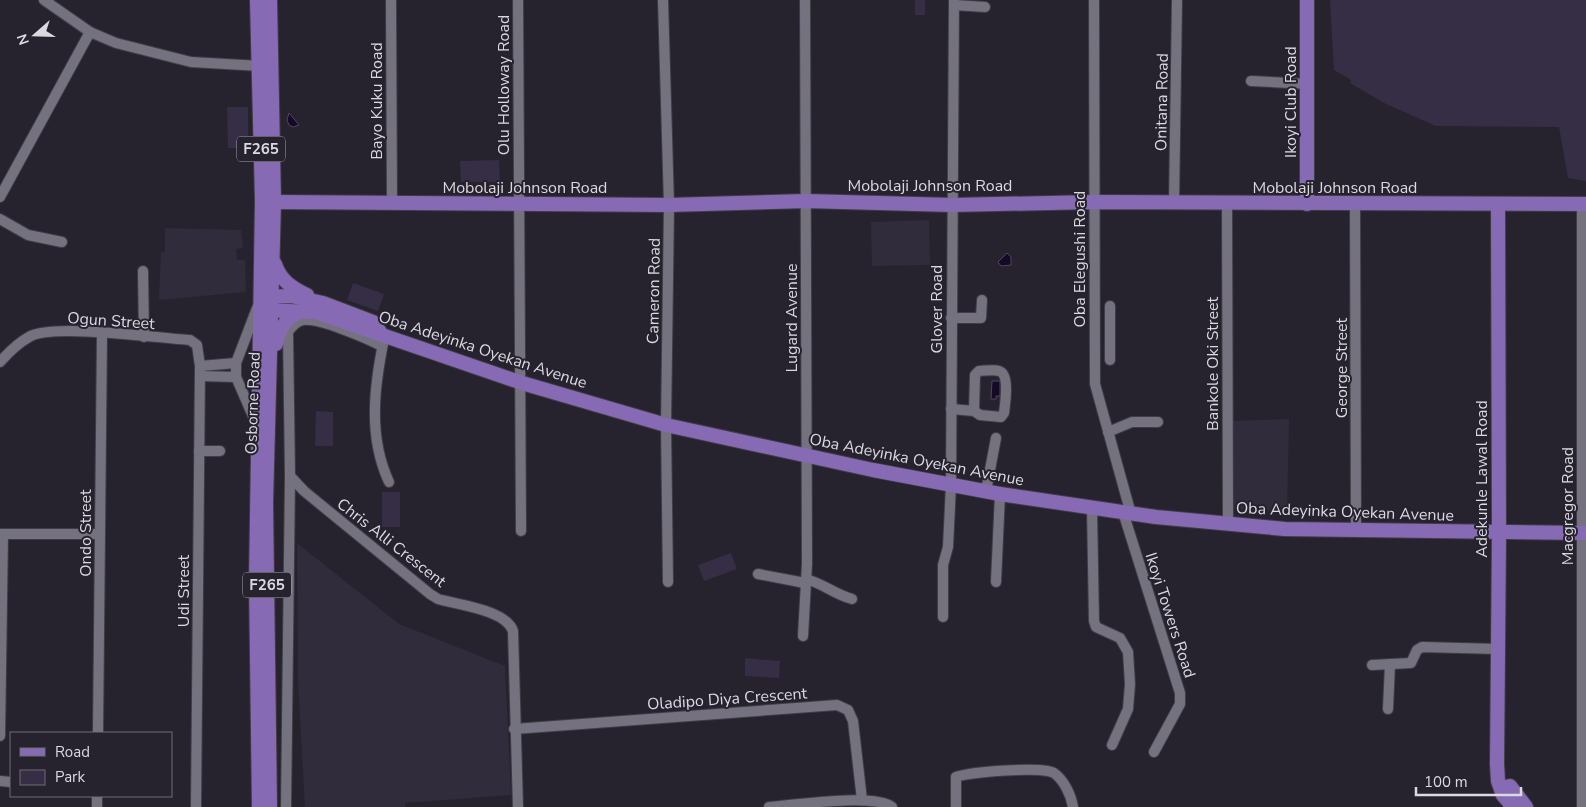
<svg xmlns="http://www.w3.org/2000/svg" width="1586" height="807" viewBox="0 0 1586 807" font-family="'Nunito Sans',sans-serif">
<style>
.built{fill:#302c3b}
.green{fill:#352e45}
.water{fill:#150928;stroke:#50475f}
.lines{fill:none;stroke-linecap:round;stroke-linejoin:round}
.minor-casing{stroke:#403d46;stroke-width:12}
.major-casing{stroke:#403d46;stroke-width:16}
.minor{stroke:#75727f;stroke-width:10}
.major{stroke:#866bb4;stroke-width:14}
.labels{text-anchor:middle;stroke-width:4;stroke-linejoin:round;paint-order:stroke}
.shield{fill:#26232e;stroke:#a5a2ab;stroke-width:1}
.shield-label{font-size:15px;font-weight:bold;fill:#dbd9e0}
.street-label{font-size:16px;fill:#dbd9e0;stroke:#26232e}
</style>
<rect width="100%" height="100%" fill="#26232e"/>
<g class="built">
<path d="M 929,220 L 930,265 L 872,266 L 871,222 Z"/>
<path d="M 165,228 L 241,230 L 243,248 L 236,249 L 237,260 L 245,260 L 246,292 L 159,300 L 161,252 L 165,252 Z"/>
<path d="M 1289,419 L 1287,511 L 1232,509 L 1233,421 Z"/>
<path d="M 297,543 L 399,624 L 505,666 L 511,795 L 405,803 L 405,807 L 305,807 L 298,680 Z"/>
</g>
<g class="green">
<rect x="915" y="0" width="10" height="15"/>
<path d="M 1330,0 L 1586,0 L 1586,181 L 1568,178 L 1559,127 L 1436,126 L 1386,104 L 1350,83 L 1351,80 L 1334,70 Z"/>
<path d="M 227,107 L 248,107 L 248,148 L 228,148 Z"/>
<path d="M 499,160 L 500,182 L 461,182 L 460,161 Z"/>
<path d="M 353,283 L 384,294 L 378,311 L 347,300 Z"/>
<path d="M 316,411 L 333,412 L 333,446 L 315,446 Z"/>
<rect x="382" y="492" width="18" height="35"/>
<path d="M 731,553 L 737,569 L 704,581 L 698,565 Z"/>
<path d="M 745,658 L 780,661 L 779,678 L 745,676 Z"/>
</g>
<g class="water">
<path d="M 289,113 L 299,125 L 293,127 L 289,125 L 287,120 Z"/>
<path d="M 1007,253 L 1011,257 L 1011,265 L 1001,266 L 998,262 Z"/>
<path d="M 992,381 L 1000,381 L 1000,396 L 996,396 L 996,399 L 991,399 Z"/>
</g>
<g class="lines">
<g class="minor-casing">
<g id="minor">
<path d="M 44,0 L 90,32 L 116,43 L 191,62 L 259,66"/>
<path d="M 391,0 L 392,203"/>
<path d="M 518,0 L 521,531"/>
<path d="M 663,0 L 669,205 L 666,425 L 668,582"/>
<path d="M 1094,0 L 1095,384 L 1131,514"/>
<path d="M 954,5 L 985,7"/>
<path d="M 1251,81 L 1308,84"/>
<path d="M 0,197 L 90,32"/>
<path d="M 1174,204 L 1177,0"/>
<path d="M 1227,204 L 1228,523"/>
<path d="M 1355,204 L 1356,531"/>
<path d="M 1582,204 L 1582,807"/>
<path d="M 0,219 L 28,235 L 62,242"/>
<path d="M 143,271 L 144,337"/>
<path d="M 1110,306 L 1110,360"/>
<path d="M 951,318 L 981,318 L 982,300"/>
<path d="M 384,339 C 374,387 368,437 389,482"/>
<path d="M 0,362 C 8,353 18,343 29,337 C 52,323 158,338 190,340 L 197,345 L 200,366 L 196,807"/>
<path d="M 200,366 L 236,363"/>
<path d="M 200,376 L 236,377"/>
<path d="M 951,409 L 974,411 L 980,415 L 1001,417 L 1004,413 C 1005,404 1010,374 999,371 C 994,369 985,371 979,371 L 975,375 L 974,411"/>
<path d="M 256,423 L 236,377 L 236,363 L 257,308"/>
<path d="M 1108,432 L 1132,422 L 1158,422"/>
<path d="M 199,451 L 220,451"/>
<path d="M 290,476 L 304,491 L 430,594 L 438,599 C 459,605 506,610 513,631 L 518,807"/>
<path d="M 986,491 L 996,438"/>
<path d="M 1092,509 L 1094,621 L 1096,627 L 1120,638 L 1128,652 L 1130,684 L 1128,709 L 1112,745"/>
<path d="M 1123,512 L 1180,693 L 1180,704 L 1154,752"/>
<path d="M 0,534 L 100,534"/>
<path d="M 758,574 L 805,583"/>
<path d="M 806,579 C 824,584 834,594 852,599"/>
<path d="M 996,582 L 1000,494"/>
<path d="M 943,617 L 943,565 L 948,547 L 951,485 L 954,0"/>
<path d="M 803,636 L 807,564 L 805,0"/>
<path d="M 1372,665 L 1411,663 L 1417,650 L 1422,647 L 1498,649"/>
<path d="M 1388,709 L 1390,664"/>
<path d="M 514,729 L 837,705 L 848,710 L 853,721 L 862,800"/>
<path d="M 98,733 L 102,333"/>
<path d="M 0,736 L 3,534"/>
<path d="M 0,781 L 11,782"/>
<path d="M 97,807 L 97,796"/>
<path d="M 286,807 L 290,476 L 288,332 C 292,326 297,321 303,320 C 320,318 366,338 382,346"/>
<path d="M 769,807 C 794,805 874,793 892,807"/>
<path d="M 956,807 L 956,777 C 970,772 1042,766 1054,773 C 1064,780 1071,795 1073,807"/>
</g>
</g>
<g class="major-casing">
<g id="major">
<path d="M 257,0 L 262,201 L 256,581 L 259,807"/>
<path d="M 1307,0 L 1307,204"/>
<path d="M 274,202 L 669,205 L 806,201 L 952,205 L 1094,202 L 1586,204"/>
<path d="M 1498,204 L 1499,534 L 1497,764 L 1498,781 L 1503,795"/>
<path d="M 275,264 C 280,280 292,288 307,295"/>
<path d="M 265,297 L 291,296 L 323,303 L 373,322 L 380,332"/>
<path d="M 260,310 L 315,312 L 522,383 L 666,425 L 873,470 L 1000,494 L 1156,517 L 1285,529 L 1586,533"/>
<path d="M 276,344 C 280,328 286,316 303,311"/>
<path d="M 270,807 L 266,503 L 274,202 L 270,0"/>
<path d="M 1513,807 L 1503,795 L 1505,787 L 1510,786 L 1526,807"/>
</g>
</g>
<use href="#minor" class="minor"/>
<use href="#major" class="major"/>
</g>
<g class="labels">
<g class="shield">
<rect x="237" y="136.5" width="48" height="25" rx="4"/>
<rect x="243" y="572.5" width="48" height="25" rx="4"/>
</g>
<g class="shield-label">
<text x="261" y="154">F265</text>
<text x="267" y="590">F265</text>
</g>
<g class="street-label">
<text transform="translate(503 85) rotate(-90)" y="6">Olu Holloway Road</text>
<text transform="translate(376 101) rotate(-90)" y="6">Bayo Kuku Road</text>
<text transform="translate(1161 102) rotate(-89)" y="6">Onitana Road</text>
<text transform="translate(1290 102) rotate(-90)" y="6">Ikoyi Club Road</text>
<text x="930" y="191">Mobolaji Johnson Road</text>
<text x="525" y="193">Mobolaji Johnson Road</text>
<text x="1335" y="193">Mobolaji Johnson Road</text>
<text transform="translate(1079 259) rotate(-90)" y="6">Oba Elegushi Road</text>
<text transform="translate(653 291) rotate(-89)" y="6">Cameron Road</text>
<text transform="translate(936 309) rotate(-90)" y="6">Glover Road</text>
<text transform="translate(791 318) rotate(-90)" y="6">Lugard Avenue</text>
<text transform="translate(111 320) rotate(4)" y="6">Ogun Street</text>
<text transform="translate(483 349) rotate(18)" y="6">Oba Adeyinka Oyekan Avenue</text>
<text transform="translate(1212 364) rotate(-90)" y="6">Bankole Oki Street</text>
<text transform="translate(1341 368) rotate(-90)" y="6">George Street</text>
<text transform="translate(252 403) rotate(-88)" y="6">Osborne Road</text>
<text transform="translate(917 459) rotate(11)" y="6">Oba Adeyinka Oyekan Avenue</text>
<text transform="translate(1481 479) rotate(-90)" y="6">Adekunle Lawal Road</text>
<text transform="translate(1567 506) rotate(-90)" y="6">Macgregor Road</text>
<text transform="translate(1345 511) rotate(2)" y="6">Oba Adeyinka Oyekan Avenue</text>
<text transform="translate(85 533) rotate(-90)" y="6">Ondo Street</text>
<text transform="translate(392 542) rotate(38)" y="6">Chris Alli Crescent</text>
<text transform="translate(183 591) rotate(-90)" y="6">Udi Street</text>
<text transform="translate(1171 615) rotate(72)" y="6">Ikoyi Towers Road</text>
<text transform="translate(727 698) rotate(-4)" y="6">Oladipo Diya Crescent</text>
</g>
</g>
<rect x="10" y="732" width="162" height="65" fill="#26232e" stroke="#6e6c75"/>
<rect x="20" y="748" width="25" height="8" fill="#866bb4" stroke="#6e6c75"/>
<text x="55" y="757" font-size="15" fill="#dbd9e0">Road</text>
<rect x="20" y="770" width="25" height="15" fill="#352e45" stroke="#6e6c75"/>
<text x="55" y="782" font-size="15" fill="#dbd9e0">Park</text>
<g transform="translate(35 35) rotate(250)" stroke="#26232e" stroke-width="4" paint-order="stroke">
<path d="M0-4L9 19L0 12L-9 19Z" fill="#dbd9e0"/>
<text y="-8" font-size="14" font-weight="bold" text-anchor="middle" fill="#dbd9e0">N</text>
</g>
<path d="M1416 787v8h105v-8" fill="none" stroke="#dbd9e0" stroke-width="2.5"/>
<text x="1424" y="787" font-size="15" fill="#dbd9e0" stroke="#26232e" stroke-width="4" paint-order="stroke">100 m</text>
</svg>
